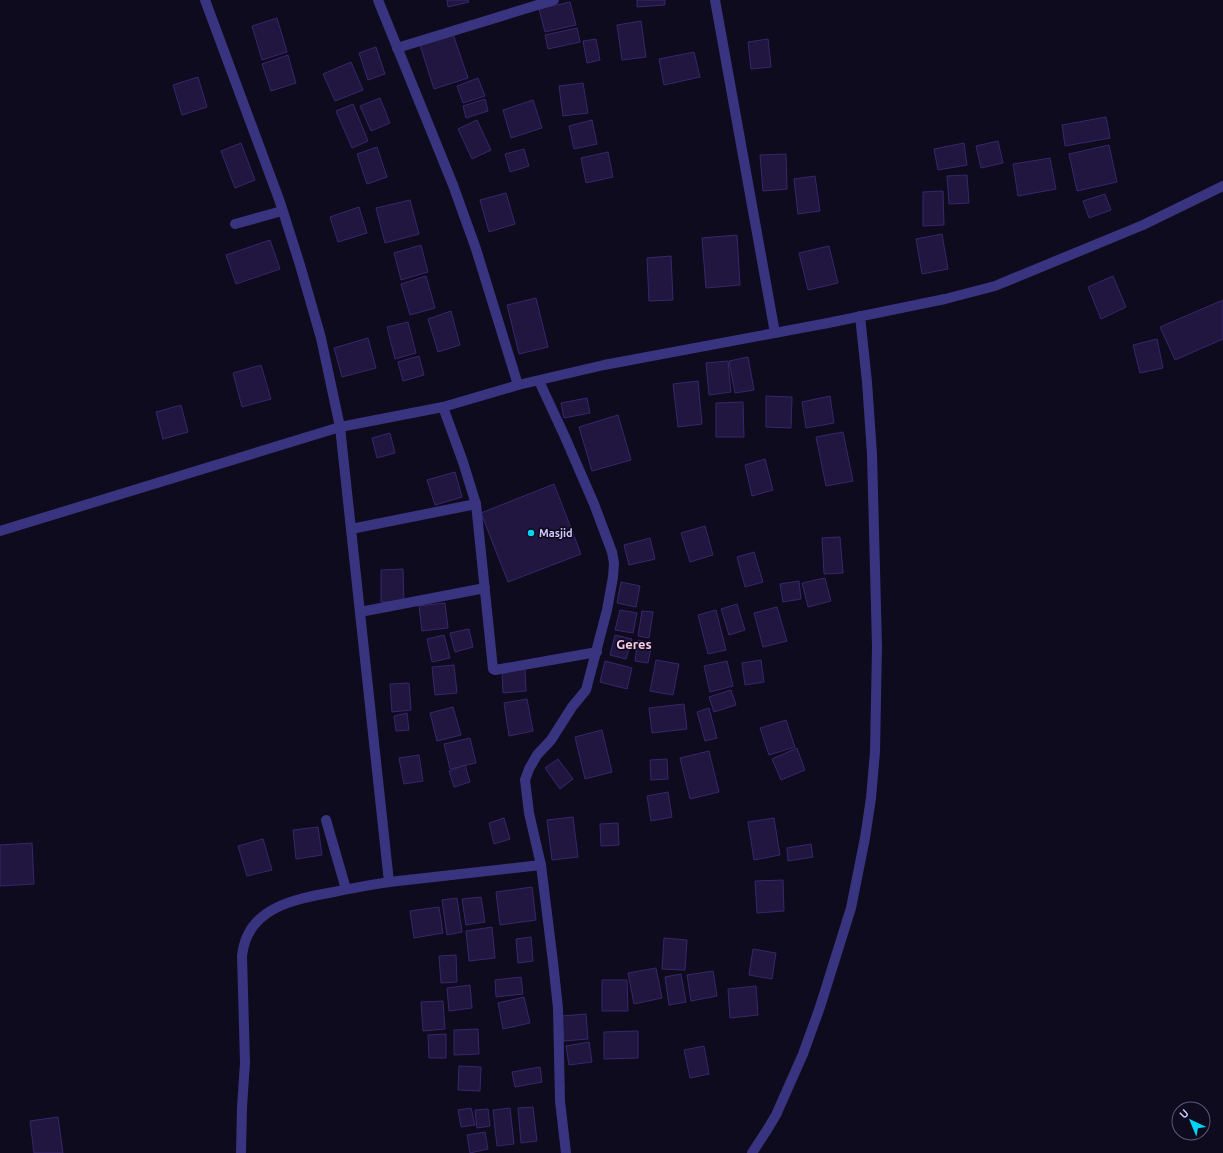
<svg xmlns="http://www.w3.org/2000/svg" width="1223" height="1153" viewBox="0 0 1223 1153" font-family="Ubuntu,sans-serif">
<style>
.building{fill:#201640;stroke:#37276c}
.lines{fill:none;stroke-linecap:round;stroke-linejoin:round}
.service{stroke:#39347f;stroke-width:10}
.minor{stroke:#39347f;stroke-width:10}
.tertiary{stroke:#39347f;stroke-width:10}
.poi-dot{fill:#00d3f3;stroke:#0f0b1e;stroke-width:1.5}
.labels{text-anchor:middle;stroke-width:3.5;stroke-linejoin:round;paint-order:stroke}
.poi-label{font-size:11px;font-weight:bold;fill:#d0c8ff;stroke:#0f0b1e;text-anchor:start}
.quarter-label{font-size:13px;font-weight:bold;fill:#ffcaea;stroke:#0f0b1e}
</style>
<rect width="100%" height="100%" fill="#0f0b1e"/>
<g class="building">
<path d="M 447,0 L 468,0 L 469,2 L 448,7 Z"/>
<path d="M 637,0 L 665,0 L 665,5 L 637,7 Z"/>
<path d="M 570,2 L 576,25 L 545,32 L 539,9 Z"/>
<path d="M 277,18 L 287,52 L 262,60 L 252,26 Z"/>
<path d="M 641,21 L 646,57 L 622,60 L 617,25 Z"/>
<path d="M 577,28 L 580,42 L 548,49 L 545,35 Z"/>
<path d="M 453,34 L 468,78 L 434,89 L 420,45 Z"/>
<path d="M 596,39 L 600,60 L 587,63 L 583,41 Z"/>
<path d="M 768,39 L 771,67 L 751,69 L 748,42 Z"/>
<path d="M 376,47 L 385,74 L 368,80 L 359,53 Z"/>
<path d="M 694,52 L 700,77 L 664,85 L 659,59 Z"/>
<path d="M 288,55 L 296,83 L 271,91 L 262,64 Z"/>
<path d="M 351,62 L 363,90 L 335,101 L 323,74 Z"/>
<path d="M 198,77 L 207,107 L 182,115 L 173,85 Z"/>
<path d="M 478,78 L 485,96 L 463,103 L 457,86 Z"/>
<path d="M 583,83 L 588,113 L 563,116 L 559,86 Z"/>
<path d="M 380,98 L 390,123 L 371,131 L 360,106 Z"/>
<path d="M 485,99 L 488,111 L 466,118 L 463,106 Z"/>
<path d="M 533,100 L 542,128 L 511,138 L 503,110 Z"/>
<path d="M 353,104 L 368,141 L 352,148 L 336,111 Z"/>
<path d="M 1106,117 L 1110,138 L 1065,146 L 1062,125 Z"/>
<path d="M 477,120 L 491,150 L 472,159 L 458,129 Z"/>
<path d="M 592,120 L 597,144 L 574,149 L 569,126 Z"/>
<path d="M 998,141 L 1003,163 L 981,168 L 976,146 Z"/>
<path d="M 241,143 L 255,180 L 235,188 L 221,151 Z"/>
<path d="M 964,143 L 967,165 L 938,170 L 934,149 Z"/>
<path d="M 1109,145 L 1117,182 L 1077,191 L 1069,154 Z"/>
<path d="M 377,147 L 387,177 L 367,184 L 357,154 Z"/>
<path d="M 524,149 L 529,166 L 510,172 L 505,154 Z"/>
<path d="M 608,152 L 613,177 L 586,183 L 581,158 Z"/>
<path d="M 786,154 L 787,189 L 763,191 L 760,155 Z"/>
<path d="M 1050,158 L 1056,189 L 1018,196 L 1013,164 Z"/>
<path d="M 967,175 L 969,203 L 949,204 L 947,176 Z"/>
<path d="M 815,176 L 820,211 L 798,214 L 794,179 Z"/>
<path d="M 943,191 L 944,225 L 923,226 L 923,192 Z"/>
<path d="M 506,193 L 515,224 L 489,232 L 480,200 Z"/>
<path d="M 1105,194 L 1111,210 L 1089,218 L 1083,201 Z"/>
<path d="M 410,200 L 419,234 L 385,243 L 376,208 Z"/>
<path d="M 359,207 L 367,233 L 338,242 L 330,217 Z"/>
<path d="M 942,234 L 948,269 L 922,274 L 916,239 Z"/>
<path d="M 737,235 L 740,285 L 706,288 L 702,238 Z"/>
<path d="M 270,240 L 280,269 L 236,284 L 226,255 Z"/>
<path d="M 421,245 L 428,272 L 401,280 L 394,253 Z"/>
<path d="M 829,246 L 838,283 L 808,290 L 799,253 Z"/>
<path d="M 671,256 L 673,300 L 649,301 L 647,258 Z"/>
<path d="M 426,276 L 435,308 L 410,315 L 401,284 Z"/>
<path d="M 1113,276 L 1126,307 L 1101,319 L 1088,287 Z"/>
<path d="M 536,298 L 548,347 L 519,354 L 507,305 Z"/>
<path d="M 1223,300 L 1223,339 L 1175,360 L 1160,327 Z"/>
<path d="M 451,311 L 460,345 L 438,352 L 428,319 Z"/>
<path d="M 408,322 L 416,353 L 395,359 L 387,327 Z"/>
<path d="M 368,338 L 376,368 L 342,377 L 334,348 Z"/>
<path d="M 1157,339 L 1163,368 L 1140,373 L 1133,345 Z"/>
<path d="M 419,356 L 424,375 L 403,381 L 398,362 Z"/>
<path d="M 748,357 L 754,390 L 735,393 L 729,361 Z"/>
<path d="M 728,361 L 731,392 L 709,395 L 706,363 Z"/>
<path d="M 261,365 L 271,399 L 242,407 L 233,373 Z"/>
<path d="M 698,381 L 702,424 L 678,427 L 673,384 Z"/>
<path d="M 766,396 L 792,397 L 791,428 L 766,427 Z"/>
<path d="M 830,396 L 834,423 L 806,428 L 802,402 Z"/>
<path d="M 587,398 L 590,413 L 564,418 L 561,403 Z"/>
<path d="M 743,402 L 744,437 L 716,437 L 716,403 Z"/>
<path d="M 181,405 L 188,432 L 163,439 L 156,412 Z"/>
<path d="M 618,415 L 631,460 L 592,471 L 579,427 Z"/>
<path d="M 843,432 L 853,481 L 826,486 L 816,437 Z"/>
<path d="M 390,433 L 395,453 L 377,458 L 372,438 Z"/>
<path d="M 765,459 L 773,490 L 752,496 L 745,465 Z"/>
<path d="M 455,472 L 462,497 L 435,505 L 427,480 Z"/>
<path d="M 554,484 L 581,554 L 508,582 L 481,513 Z"/>
<path d="M 705,526 L 713,555 L 690,562 L 681,533 Z"/>
<path d="M 840,537 L 843,573 L 824,574 L 822,538 Z"/>
<path d="M 650,538 L 655,559 L 629,565 L 624,545 Z"/>
<path d="M 754,552 L 763,582 L 745,587 L 737,557 Z"/>
<path d="M 403,569 L 404,601 L 381,602 L 381,570 Z"/>
<path d="M 825,578 L 831,601 L 808,607 L 802,583 Z"/>
<path d="M 799,581 L 801,599 L 783,602 L 780,584 Z"/>
<path d="M 621,582 L 640,586 L 636,607 L 617,603 Z"/>
<path d="M 445,603 L 448,628 L 422,631 L 419,606 Z"/>
<path d="M 737,604 L 745,630 L 729,635 L 721,609 Z"/>
<path d="M 777,607 L 787,641 L 763,647 L 754,613 Z"/>
<path d="M 620,610 L 637,613 L 633,633 L 615,630 Z"/>
<path d="M 716,610 L 726,650 L 708,654 L 698,615 Z"/>
<path d="M 642,611 L 653,612 L 649,638 L 638,636 Z"/>
<path d="M 469,629 L 473,647 L 455,652 L 450,633 Z"/>
<path d="M 444,635 L 450,658 L 432,662 L 427,639 Z"/>
<path d="M 615,635 L 632,639 L 626,659 L 610,655 Z"/>
<path d="M 638,640 L 652,643 L 648,663 L 635,661 Z"/>
<path d="M 656,660 L 679,664 L 673,695 L 650,691 Z"/>
<path d="M 761,660 L 764,682 L 745,685 L 742,663 Z"/>
<path d="M 605,661 L 632,668 L 627,689 L 600,682 Z"/>
<path d="M 727,661 L 733,686 L 710,692 L 704,666 Z"/>
<path d="M 454,665 L 457,693 L 435,695 L 432,667 Z"/>
<path d="M 525,669 L 526,691 L 503,693 L 502,671 Z"/>
<path d="M 409,683 L 411,710 L 392,712 L 390,684 Z"/>
<path d="M 731,690 L 736,705 L 714,712 L 709,697 Z"/>
<path d="M 527,699 L 533,731 L 509,736 L 504,703 Z"/>
<path d="M 684,704 L 687,729 L 652,733 L 649,708 Z"/>
<path d="M 453,707 L 461,735 L 437,741 L 430,713 Z"/>
<path d="M 709,708 L 717,738 L 705,741 L 697,712 Z"/>
<path d="M 407,713 L 409,730 L 396,731 L 394,716 Z"/>
<path d="M 786,720 L 795,747 L 769,755 L 760,728 Z"/>
<path d="M 602,730 L 612,772 L 585,779 L 575,737 Z"/>
<path d="M 470,738 L 476,763 L 450,769 L 444,744 Z"/>
<path d="M 797,748 L 805,770 L 781,780 L 772,759 Z"/>
<path d="M 709,751 L 719,792 L 690,799 L 680,758 Z"/>
<path d="M 419,755 L 423,781 L 404,784 L 399,758 Z"/>
<path d="M 558,759 L 573,779 L 560,789 L 545,768 Z"/>
<path d="M 667,759 L 668,779 L 651,780 L 650,760 Z"/>
<path d="M 465,765 L 470,782 L 454,787 L 449,771 Z"/>
<path d="M 668,792 L 672,817 L 651,821 L 647,796 Z"/>
<path d="M 573,817 L 578,857 L 552,860 L 547,820 Z"/>
<path d="M 504,818 L 510,839 L 494,844 L 489,823 Z"/>
<path d="M 774,818 L 780,855 L 754,860 L 748,822 Z"/>
<path d="M 618,823 L 619,845 L 601,846 L 600,824 Z"/>
<path d="M 318,827 L 322,855 L 296,859 L 293,830 Z"/>
<path d="M 263,839 L 272,870 L 247,876 L 238,846 Z"/>
<path d="M 32,843 L 34,884 L 0,886 L 0,845 Z"/>
<path d="M 811,844 L 813,857 L 788,861 L 787,848 Z"/>
<path d="M 783,880 L 784,911 L 757,913 L 755,881 Z"/>
<path d="M 532,887 L 536,920 L 500,925 L 496,892 Z"/>
<path d="M 481,897 L 485,922 L 466,925 L 462,899 Z"/>
<path d="M 457,898 L 462,932 L 447,935 L 442,900 Z"/>
<path d="M 439,907 L 443,933 L 414,938 L 410,911 Z"/>
<path d="M 492,927 L 495,958 L 469,961 L 466,931 Z"/>
<path d="M 531,937 L 533,961 L 518,963 L 516,939 Z"/>
<path d="M 664,938 L 687,940 L 685,970 L 662,969 Z"/>
<path d="M 753,949 L 776,953 L 772,979 L 749,975 Z"/>
<path d="M 456,955 L 457,982 L 441,983 L 439,956 Z"/>
<path d="M 656,968 L 662,998 L 634,1004 L 628,973 Z"/>
<path d="M 713,971 L 717,996 L 691,1001 L 687,975 Z"/>
<path d="M 681,974 L 686,1002 L 669,1005 L 665,977 Z"/>
<path d="M 521,977 L 523,994 L 496,997 L 495,980 Z"/>
<path d="M 602,980 L 627,980 L 628,1011 L 602,1011 Z"/>
<path d="M 470,985 L 472,1008 L 449,1011 L 447,988 Z"/>
<path d="M 756,986 L 758,1015 L 730,1018 L 728,989 Z"/>
<path d="M 524,997 L 530,1023 L 503,1029 L 498,1003 Z"/>
<path d="M 443,1001 L 445,1029 L 423,1031 L 421,1002 Z"/>
<path d="M 586,1014 L 588,1039 L 564,1041 L 562,1016 Z"/>
<path d="M 478,1029 L 479,1054 L 454,1055 L 454,1030 Z"/>
<path d="M 638,1031 L 638,1058 L 604,1059 L 604,1032 Z"/>
<path d="M 446,1034 L 446,1058 L 429,1058 L 428,1035 Z"/>
<path d="M 589,1042 L 592,1062 L 569,1065 L 566,1046 Z"/>
<path d="M 704,1046 L 709,1074 L 690,1078 L 684,1050 Z"/>
<path d="M 459,1066 L 481,1067 L 480,1091 L 458,1090 Z"/>
<path d="M 540,1067 L 542,1082 L 515,1087 L 512,1072 Z"/>
<path d="M 533,1107 L 537,1141 L 521,1143 L 518,1108 Z"/>
<path d="M 471,1108 L 475,1125 L 461,1127 L 458,1110 Z"/>
<path d="M 510,1108 L 514,1144 L 497,1146 L 493,1110 Z"/>
<path d="M 488,1109 L 490,1126 L 477,1128 L 475,1110 Z"/>
<path d="M 58,1117 L 63,1153 L 34,1153 L 30,1121 Z"/>
<path d="M 485,1132 L 488,1149 L 470,1153 L 467,1135 Z"/>
</g>
<g class="lines">
<g class="service">
<path d="M 235,224 L 282,211"/>
<path d="M 326,820 L 346,889"/>
</g>
<g class="minor">
<path d="M 205,0 L 280,202 L 300,265 L 321,338 L 340,427 L 389,882 C 371,885 352,888 334,892 C 295,899 247,907 242,956 L 245,1063 L 242,1107 L 241,1153"/>
<path d="M 378,0 L 453,185 L 476,249 L 518,385"/>
<path d="M 715,0 L 775,333"/>
<path d="M 397,48 L 554,0"/>
<path d="M 539,381 L 565,437 L 594,504 L 612,552 L 614,563 L 613,577 L 607,610 L 586,690 L 572,707 L 551,740 L 537,755 L 529,769 L 525,780 L 529,813 L 541,865 L 553,962 L 558,1008 L 560,1101 L 566,1153"/>
<path d="M 443,407 L 463,462 L 476,504 L 493,669 L 495,670 L 597,652"/>
<path d="M 351,529 L 476,504"/>
<path d="M 360,612 L 485,588"/>
<path d="M 389,882 L 541,865"/>
<path d="M 752,1153 L 767,1130 L 776,1115 L 803,1054 L 820,1007 L 851,908 L 865,838 L 871,798 L 875,752 L 877,646 L 872,454 L 867,382 L 860,316"/>
</g>
<path class="tertiary" d="M 0,531 L 340,427 L 443,407 L 518,385 L 604,365 L 828,323 L 945,299 L 995,286 L 1143,225 L 1223,186"/>
</g>
<circle class="poi-dot" cx="531" cy="533" r="4"/>
<g class="labels">
<g class="poi-label">
<text x="539" y="537">Masjid</text>
</g>
<g class="quarter-label">
<text x="634" y="649">Geres</text>
</g>
</g>
<g transform="translate(1191 1121) rotate(316)"><circle r="19" fill="#0f0b1e" stroke="#5c5778"/>
<path d="M0-3L7 15L0 10L-7 15Z" fill="#00d3f3"/>
<text y="-6" font-size="11" font-weight="bold" text-anchor="middle" fill="#d0c8ff">U</text>
</g>
</svg>
